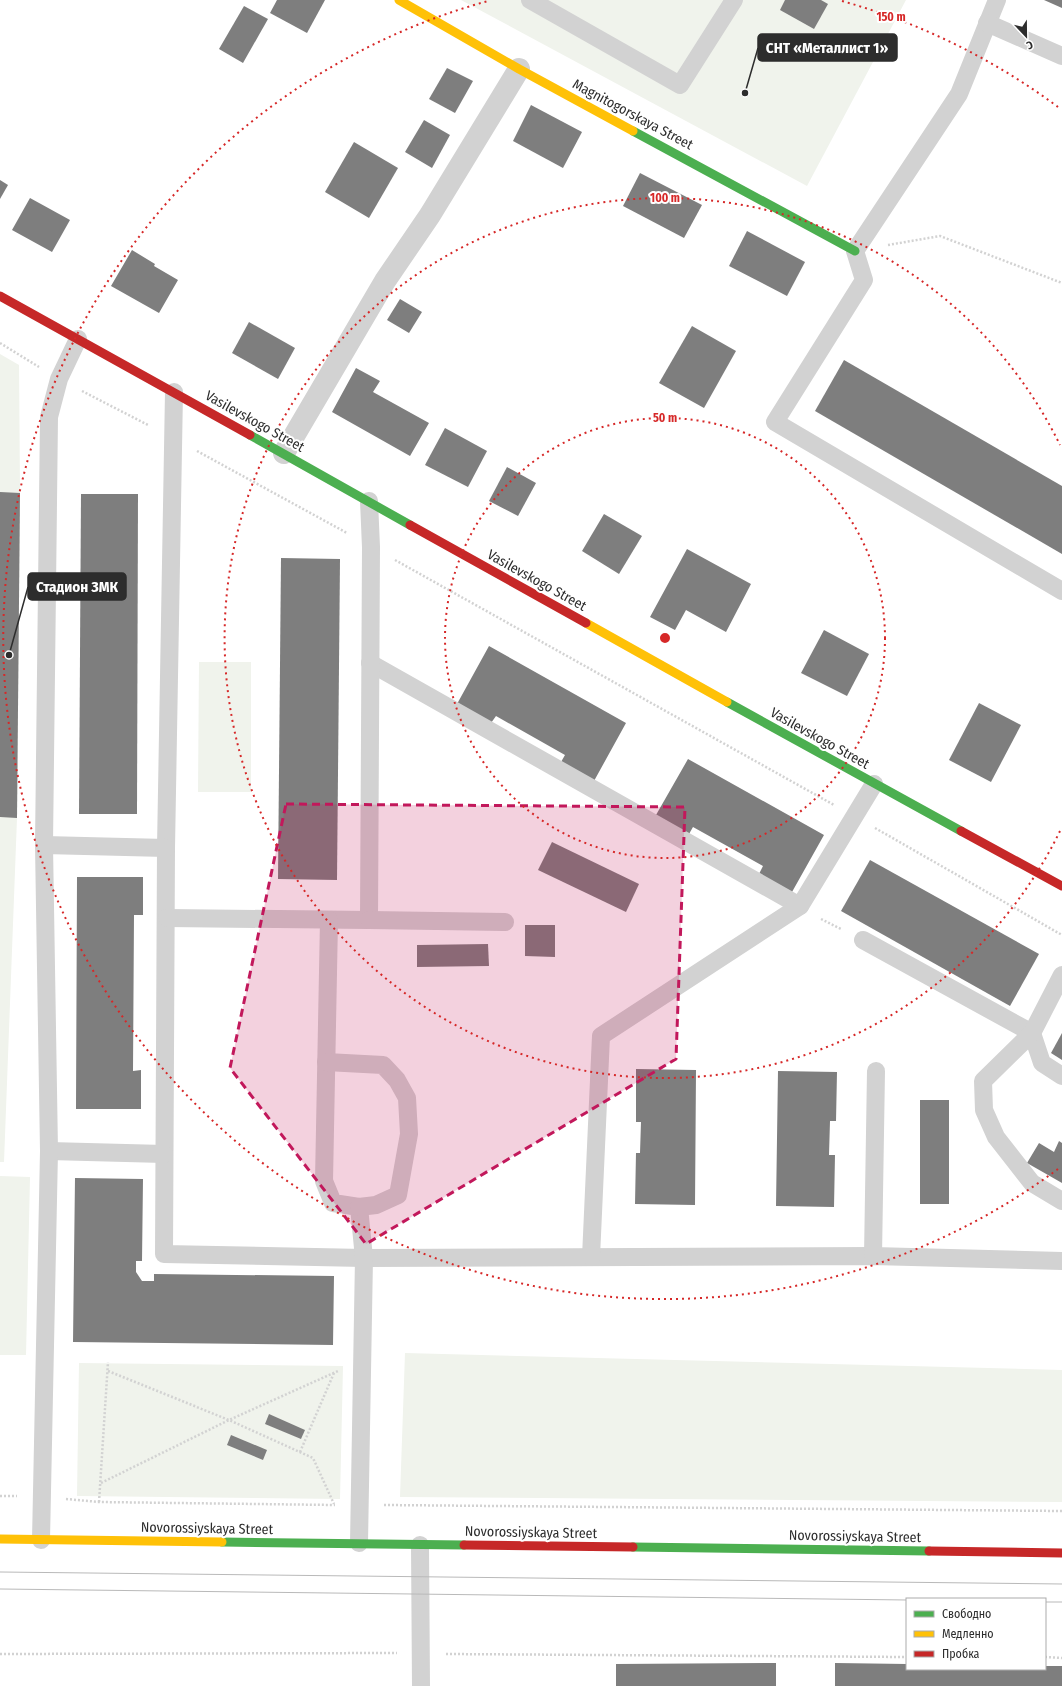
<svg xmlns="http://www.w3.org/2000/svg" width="1062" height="1686" viewBox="0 0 1062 1686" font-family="'Fira Sans Condensed',sans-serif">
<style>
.green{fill:#f0f3ec}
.building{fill:#7e7e7e}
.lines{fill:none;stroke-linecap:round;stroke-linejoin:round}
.path{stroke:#d2d2d2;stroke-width:2.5;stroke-dasharray:2 2;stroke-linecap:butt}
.lane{stroke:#d2d2d2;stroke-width:18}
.street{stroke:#d2d2d2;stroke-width:22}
.fast{stroke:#4caf50;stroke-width:9}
.slow{stroke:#ffc107;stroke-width:9}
.jam{stroke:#c62828;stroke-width:9}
.tram{stroke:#b9b9b9;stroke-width:1}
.marked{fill:#c2185b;fill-opacity:0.2;stroke:#c2185b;stroke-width:3;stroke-dasharray:8 5;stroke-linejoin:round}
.ring{fill:none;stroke:#d62828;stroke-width:2;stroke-dasharray:2 4}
.labels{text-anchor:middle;stroke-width:4;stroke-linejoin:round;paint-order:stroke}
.street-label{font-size:14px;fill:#2d2d2d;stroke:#fff}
.centre{fill:#d62828;stroke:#fff;stroke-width:2}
.ring-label{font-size:12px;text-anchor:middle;font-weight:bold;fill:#d62828;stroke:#fff;stroke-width:4;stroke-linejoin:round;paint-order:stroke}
.leader{fill:none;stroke:#2d2d2d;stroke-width:1.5}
.callout-dot{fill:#2d2d2d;stroke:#fff;stroke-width:1.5}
.callout{fill:#2d2d2d;stroke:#2d2d2d;stroke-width:1.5}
.callout-label{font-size:15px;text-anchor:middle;font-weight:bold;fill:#fff}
</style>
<rect width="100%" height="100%" fill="#fff"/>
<g class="green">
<path d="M 461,0 L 906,0 L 807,186 Z"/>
<path d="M 0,354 L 19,365 L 20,493 L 17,818 L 4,1162 L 0,1162 Z"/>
<path d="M 199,662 L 251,662 L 251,792 L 198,792 Z"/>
<path d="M 0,1176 L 30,1177 L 26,1355 L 0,1355 Z"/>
<path d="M 405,1353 L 1062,1370 L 1062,1502 L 400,1497 Z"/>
<path d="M 79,1363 L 343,1366 L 340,1499 L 77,1496 Z"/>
</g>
<g class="building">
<path d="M 277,0 L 325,0 L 307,33 L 270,13 Z"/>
<path d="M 785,0 L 821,0 L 828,4 L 814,29 L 780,10 Z"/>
<path d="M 1044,0 L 1062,0 L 1062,8 Z"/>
<path d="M 244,6 L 268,19 L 243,63 L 219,49 Z"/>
<path d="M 447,68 L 473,81 L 455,113 L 429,99 Z"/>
<path d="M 531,105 L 582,132 L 563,168 L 513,141 Z"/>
<path d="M 424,120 L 450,135 L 432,168 L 405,152 Z"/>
<path d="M 354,142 L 398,168 L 369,218 L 325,192 Z"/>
<path d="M 640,173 L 702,205 L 684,238 L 623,206 Z"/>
<path d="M 0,180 L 8,185 L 0,199 Z"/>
<path d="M 30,198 L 70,220 L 52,252 L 12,230 Z"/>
<path d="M 747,231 L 805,262 L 787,296 L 729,266 Z"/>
<path d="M 132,250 L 155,264 L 154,266 L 178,280 L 159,313 L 111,286 Z"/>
<path d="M 400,299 L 422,312 L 409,333 L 387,320 Z"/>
<path d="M 249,322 L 295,348 L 278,379 L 232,353 Z"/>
<path d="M 692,326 L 736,351 L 704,408 L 659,383 Z"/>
<path d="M 844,360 L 1062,486 L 1062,554 L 815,411 Z"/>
<path d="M 356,368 L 380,381 L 373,392 L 429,423 L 410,456 L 332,412 Z"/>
<path d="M 445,428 L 487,451 L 468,487 L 425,465 Z"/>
<path d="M 507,467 L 536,483 L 518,516 L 489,501 Z"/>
<path d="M 0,492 L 20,493 L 17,818 L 0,817 Z"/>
<path d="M 81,494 L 138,494 L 137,814 L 79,814 Z"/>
<path d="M 604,514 L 642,536 L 619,574 L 582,551 Z"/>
<path d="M 687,549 L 751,584 L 726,632 L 686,610 L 675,630 L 650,617 Z"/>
<path d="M 281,558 L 340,559 L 337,880 L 278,879 Z"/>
<path d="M 824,630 L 869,654 L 847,696 L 801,673 Z"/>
<path d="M 489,646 L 626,723 L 594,781 L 561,762 L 565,755 L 496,716 L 491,723 L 457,704 Z"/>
<path d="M 979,703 L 1021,725 L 991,782 L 949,760 Z"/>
<path d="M 688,759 L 824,835 L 792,892 L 759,874 L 763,866 L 693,827 L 689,834 L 656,815 Z"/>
<path d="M 552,842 L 639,884 L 626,912 L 538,870 Z"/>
<path d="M 870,860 L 1039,954 L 1010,1006 L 841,911 Z"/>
<path d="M 77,877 L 143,877 L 143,915 L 134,915 L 133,1071 L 141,1070 L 141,1109 L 76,1109 Z"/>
<path d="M 525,925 L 555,925 L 555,957 L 525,956 Z"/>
<path d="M 488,944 L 489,966 L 417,967 L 417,945 Z"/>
<path d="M 1062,1033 L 1062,1060 L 1051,1053 Z"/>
<path d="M 636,1069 L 696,1070 L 695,1205 L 635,1204 L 636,1153 L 640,1153 L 641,1122 L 636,1122 Z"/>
<path d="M 778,1071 L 837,1072 L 836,1121 L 830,1121 L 829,1155 L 835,1155 L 834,1207 L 776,1206 Z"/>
<rect x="920" y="1100" width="29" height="104"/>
<path d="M 1059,1141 L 1062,1143 L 1062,1183 L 1027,1163 L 1039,1143 L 1054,1152 Z"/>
<path d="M 75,1178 L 143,1179 L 142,1261 L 136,1261 L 136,1272 L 142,1281 L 154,1281 L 154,1274 L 334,1276 L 333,1345 L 73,1342 Z"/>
<path d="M 269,1414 L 305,1430 L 301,1439 L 265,1424 Z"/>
<path d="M 231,1435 L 267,1450 L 263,1460 L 227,1445 Z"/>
<path d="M 776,1663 L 776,1686 L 616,1686 L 616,1664 Z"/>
<path d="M 835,1663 L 907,1664 L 907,1669 L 1045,1669 L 1045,1666 L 1062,1666 L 1062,1686 L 835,1686 Z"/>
</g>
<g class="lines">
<g class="path">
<path d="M 888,245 L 940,236 L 1062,283"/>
<path d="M 0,343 L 39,367"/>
<path d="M 82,391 L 148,425"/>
<path d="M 197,451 L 347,533"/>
<path d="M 395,560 L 834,805"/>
<path d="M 875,828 L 1062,935"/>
<path d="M 821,919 L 841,929"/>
<path d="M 108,1371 L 229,1420 L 313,1458 L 334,1504"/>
<path d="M 300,1452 L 334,1373"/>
<path d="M 101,1483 L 229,1420 L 338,1371"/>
<path d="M 0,1496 L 17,1496"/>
<path d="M 66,1499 L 99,1502 L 335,1505"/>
<path d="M 99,1502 L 108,1362"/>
<path d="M 384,1505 L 1062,1511"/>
<path d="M 0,1654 L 397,1653"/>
<path d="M 446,1654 L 907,1657"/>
<path d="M 1045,1657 L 1062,1658"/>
</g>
<g class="lane">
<path d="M 530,0 L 680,85 L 734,0"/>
<path d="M 997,0 L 959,94 L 855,251 L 864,280 L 775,422 L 1062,591"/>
<path d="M 987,23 L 1062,56"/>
<path d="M 174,392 L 166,848 L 164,1254 L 364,1258 L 873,1256 L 1062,1261"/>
<path d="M 370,663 L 800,906"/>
<path d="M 44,845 L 166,848"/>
<path d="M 167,918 L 369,920 L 371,547 L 369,501"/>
<path d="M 329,920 L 324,1181 L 333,1203 L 359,1207 L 364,1258 L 359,1543"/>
<path d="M 369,920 L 505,922"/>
<path d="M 863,940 L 1032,1033 L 1042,1063 L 1062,1076"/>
<path d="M 1062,975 L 1032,1033 L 983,1081 L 984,1110 L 996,1137 L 1032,1183 L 1062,1201"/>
<path d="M 326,1062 L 383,1065 L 397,1080 L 407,1098 L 409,1134 L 398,1195 L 376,1205 L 359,1207"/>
<path d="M 49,1151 L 164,1154"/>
<path d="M 873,1256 L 876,1071"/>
<path d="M 591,1257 L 601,1036 L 800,906 L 874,784"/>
<path d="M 41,1540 L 49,1151 L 44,845 L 49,417 L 59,379 L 78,339"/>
<path d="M 420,1545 L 421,1686"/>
</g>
<path class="street" d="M 284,453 L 385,281 L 430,215 L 519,69"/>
<g class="fast">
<path d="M 633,131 L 855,251"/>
<path d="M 250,435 L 410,525"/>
<path d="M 727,702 L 961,831"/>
<path d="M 222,1542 L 464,1545"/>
<path d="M 633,1547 L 929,1551"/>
</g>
<g class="slow">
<path d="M 399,0 L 519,69 L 633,131"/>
<path d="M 586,623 L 727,702"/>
<path d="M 0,1539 L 222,1542"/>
</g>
<g class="jam">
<path d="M 0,296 L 250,435"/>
<path d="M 410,525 L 586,623"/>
<path d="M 961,831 L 1062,886"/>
<path d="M 464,1545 L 633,1547"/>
<path d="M 929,1551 L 1062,1553"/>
</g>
<g class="tram">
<path d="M 0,1572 L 1062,1584"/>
<path d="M 0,1589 L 907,1600"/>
<path d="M 1045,1602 L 1062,1602"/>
</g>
</g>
<path class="marked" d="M 286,804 L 685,807 L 676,1059 L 366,1244 L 230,1068 Z"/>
<g class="ring">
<circle cx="665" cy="638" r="220"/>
<path d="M1060 831A440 440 0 1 1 1060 445"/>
<path d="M1058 1169A661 661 0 1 1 488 1M842 1A661 661 0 0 1 1058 107"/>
</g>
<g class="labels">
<g class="street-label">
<text transform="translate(633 114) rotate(28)" y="5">Magnitogorskaya Street</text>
<text transform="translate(255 421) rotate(29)" y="5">Vasilevskogo Street</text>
<text transform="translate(537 580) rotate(29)" y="5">Vasilevskogo Street</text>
<text transform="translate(820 738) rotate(29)" y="5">Vasilevskogo Street</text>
<text transform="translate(207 1528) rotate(1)" y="5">Novorossiyskaya Street</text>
<text transform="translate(531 1532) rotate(1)" y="5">Novorossiyskaya Street</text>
<text transform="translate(855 1536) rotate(1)" y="5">Novorossiyskaya Street</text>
</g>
</g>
<circle cx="665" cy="638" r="6" class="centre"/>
<g class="ring-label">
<text x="891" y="21">150 m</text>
<text x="665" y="202">100 m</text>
<text x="665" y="422">50 m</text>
</g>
<path class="leader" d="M745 93L758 48M9 655L28 587"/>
<g class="callout-dot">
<circle cx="745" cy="93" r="4"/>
<circle cx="9" cy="655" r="4"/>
</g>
<g class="callout">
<rect x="758" y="34" width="139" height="27" rx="4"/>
<rect x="28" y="573" width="98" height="27" rx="4"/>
</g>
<g class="callout-label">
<text x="827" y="53">СНТ «Металлист 1»</text>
<text x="77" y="592">Стадион ЗМК</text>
</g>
<rect x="906" y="1598" width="140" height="72" fill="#ffffff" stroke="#ababab"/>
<rect x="914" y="1611" width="20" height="6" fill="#4caf50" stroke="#ababab"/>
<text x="942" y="1618" font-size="12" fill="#2d2d2d">Свободно</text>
<rect x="914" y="1631" width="20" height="6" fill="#ffc107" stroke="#ababab"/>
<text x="942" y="1638" font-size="12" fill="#2d2d2d">Медленно</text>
<rect x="914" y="1651" width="20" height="6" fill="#c62828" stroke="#ababab"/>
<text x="942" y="1658" font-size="12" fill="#2d2d2d">Пробка</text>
<g transform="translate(1026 36) rotate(158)" stroke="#ffffff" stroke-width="3" paint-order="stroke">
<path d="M0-3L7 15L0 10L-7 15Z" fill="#2d2d2d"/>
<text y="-6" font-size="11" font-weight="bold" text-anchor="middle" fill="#2d2d2d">С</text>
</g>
</svg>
